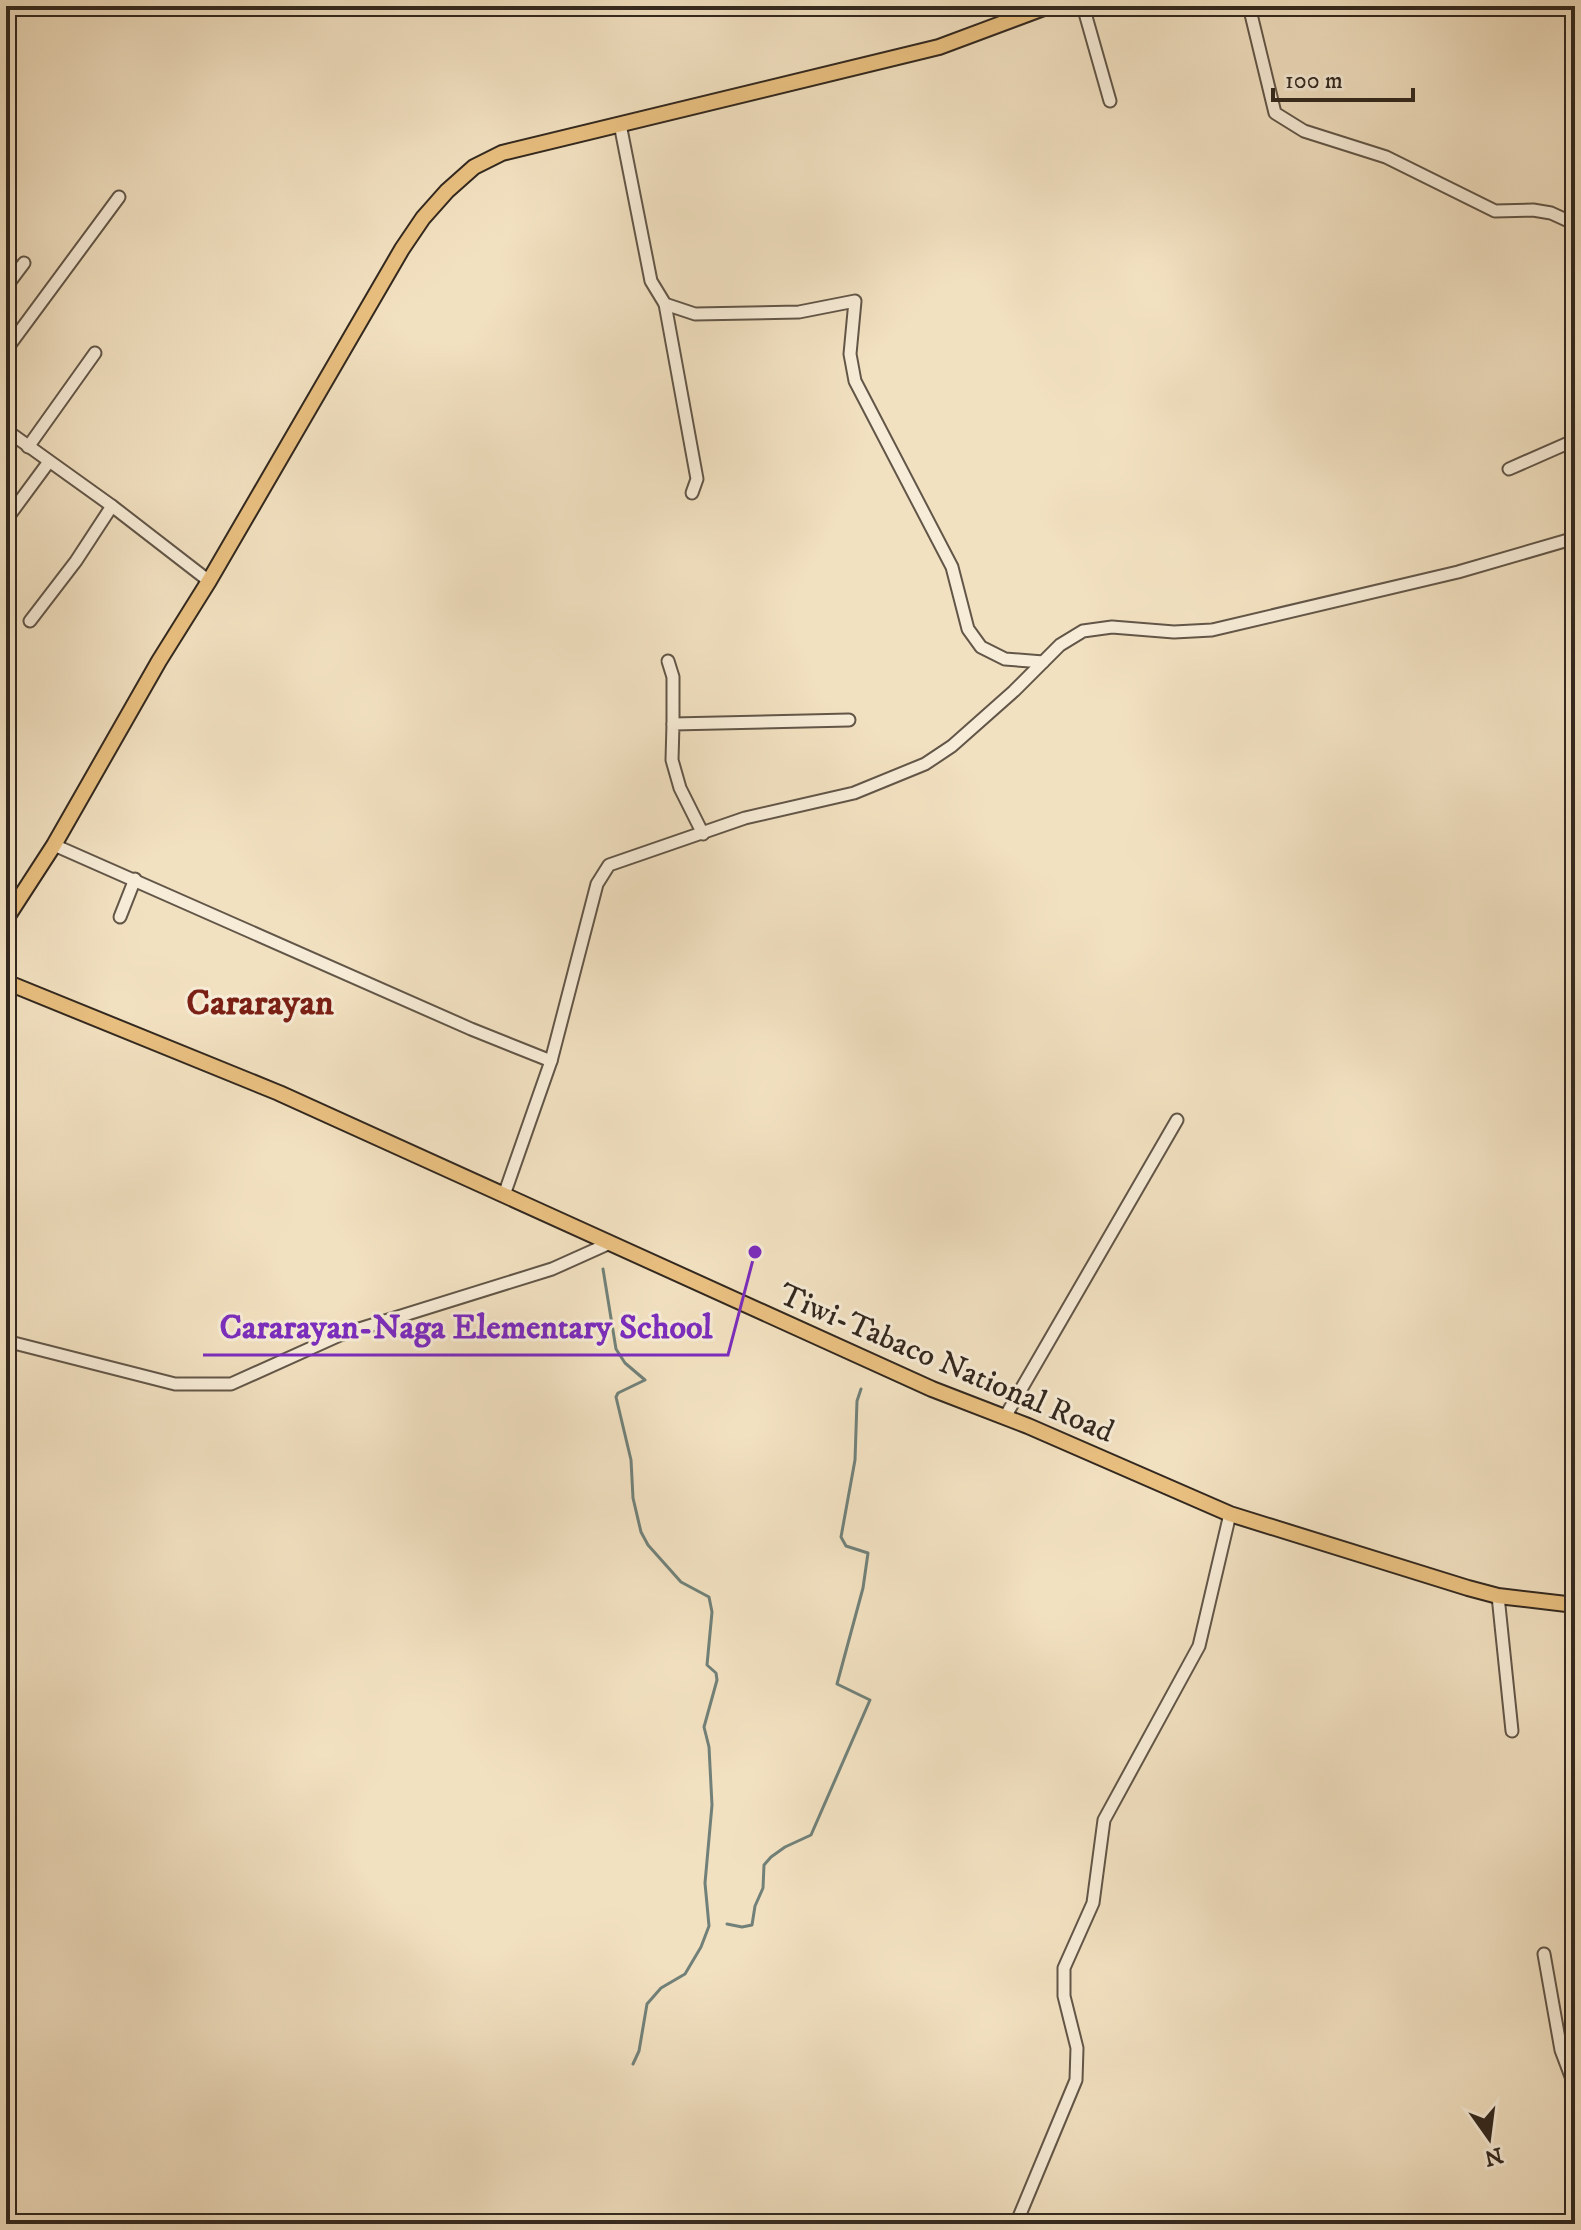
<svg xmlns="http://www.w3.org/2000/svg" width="1581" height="2230" viewBox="0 0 1581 2230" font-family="'IM FELL DW Pica',serif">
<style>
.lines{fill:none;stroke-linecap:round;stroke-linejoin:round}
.stream{stroke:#718179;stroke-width:3}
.minor-casing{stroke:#625648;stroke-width:15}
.major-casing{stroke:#32281f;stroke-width:18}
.minor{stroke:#f7ecd7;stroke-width:11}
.major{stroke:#e9c080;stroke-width:14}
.labels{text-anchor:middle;stroke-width:6;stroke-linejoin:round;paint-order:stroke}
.street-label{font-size:32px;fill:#32281f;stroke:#f7ecd7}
.quarter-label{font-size:36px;font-weight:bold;fill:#7a1f14;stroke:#f7ecd7}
.leader{fill:none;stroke:#7b2cbf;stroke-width:3}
.callout-dot{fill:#7b2cbf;stroke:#f7ecd7;stroke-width:3}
.callout-label{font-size:34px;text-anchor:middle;font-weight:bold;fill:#7b2cbf;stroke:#f7ecd7;stroke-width:6;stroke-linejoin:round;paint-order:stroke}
</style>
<rect width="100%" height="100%" fill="#f2e1c1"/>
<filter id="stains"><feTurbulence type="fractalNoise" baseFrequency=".0025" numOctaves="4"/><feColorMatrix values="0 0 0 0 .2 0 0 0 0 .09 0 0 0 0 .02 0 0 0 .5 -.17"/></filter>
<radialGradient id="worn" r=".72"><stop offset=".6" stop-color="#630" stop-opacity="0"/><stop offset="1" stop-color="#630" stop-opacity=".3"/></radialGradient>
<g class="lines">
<g class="stream">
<path d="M 603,1269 L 616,1349 L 625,1363 L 645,1380 L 618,1393 L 616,1397 L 631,1460 L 633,1498 L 641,1532 L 648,1545 L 681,1582 L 709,1597 L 712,1612 L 707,1665 L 716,1673 L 717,1680 L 704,1727 L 709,1747 L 712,1805 L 705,1883 L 709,1926 L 701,1947 L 685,1974 L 661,1988 L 647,2004 L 639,2051 L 633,2064"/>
<path d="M 727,1924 L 742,1927 L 752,1925 L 755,1906 L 763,1888 L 764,1865 L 771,1857 L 785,1847 L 811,1835 L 870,1700 L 837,1684 L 863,1588 L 868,1553 L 846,1546 L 841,1537 L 855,1460 L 857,1401 L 861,1389"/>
</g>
<g class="minor-casing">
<g id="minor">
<path d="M 1083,6 L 1110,101"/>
<path d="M 1249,6 L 1275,113 L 1304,131 L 1386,157 L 1495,211 L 1533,210 L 1551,213 L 1575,224"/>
<path d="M 620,124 L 651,281 L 665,304 L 695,314 L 799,312 L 855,301 L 850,354 L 855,381 L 952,567 L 968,629 L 981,647 L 1005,659 L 1043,662"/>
<path d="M 6,287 L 24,263"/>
<path d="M 665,304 L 697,479 L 692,493"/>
<path d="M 6,350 L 119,197"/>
<path d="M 6,430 L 112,506 L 209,581"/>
<path d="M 28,447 L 95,353"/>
<path d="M 1509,469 L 1575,440"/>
<path d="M 6,520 L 48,463"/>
<path d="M 30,621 L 76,561 L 112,506"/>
<path d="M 668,661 L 673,677 L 673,724"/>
<path d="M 703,834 L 680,788 L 672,760 L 673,724 L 849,720"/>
<path d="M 54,845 L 471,1029 L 551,1061"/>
<path d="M 120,917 L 135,879"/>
<path d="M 504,1195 L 551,1061 L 597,884 L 609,865 L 745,818 L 854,793 L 925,764 L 952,746 L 1014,691 L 1060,645 L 1083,631 L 1112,627 L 1174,632 L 1212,630 L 1458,572 L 1575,538"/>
<path d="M 6,1341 L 175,1384 L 231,1384 L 340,1335 L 552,1269 L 610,1243"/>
<path d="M 1005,1417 L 1177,1120"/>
<path d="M 1498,1596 L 1512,1731"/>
<path d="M 1544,1954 L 1561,2050 L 1575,2087"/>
<path d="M 1016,2224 L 1076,2080 L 1077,2048 L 1064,1996 L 1064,1968 L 1093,1903 L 1104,1820 L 1199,1646 L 1230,1514"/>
</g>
</g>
<g class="major-casing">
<g id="major">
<path d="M 6,919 L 54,845 L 159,661 L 209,581 L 402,249 L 423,218 L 447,191 L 474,167 L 502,153 L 939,47 L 1049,6"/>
<path d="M 6,982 L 279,1093 L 932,1389 L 1028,1426 L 1230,1514 L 1468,1588 L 1498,1596 L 1575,1605"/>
</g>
</g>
<use href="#minor" class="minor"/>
<use href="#major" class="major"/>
</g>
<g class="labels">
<g class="street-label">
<text transform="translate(947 1362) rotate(23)" y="11">Tiwi-Tabaco National Road</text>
</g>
<g class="quarter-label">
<text x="260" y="1014">Cararayan</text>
</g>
</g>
<path class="leader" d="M755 1252L728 1355H203"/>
<circle class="callout-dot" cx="755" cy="1252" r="8"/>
<g class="callout-label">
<text x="466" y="1338">Cararayan-Naga Elementary School</text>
</g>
<rect width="1581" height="2230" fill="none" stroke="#f2e1c1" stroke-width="32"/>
<rect x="8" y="8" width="1565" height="2214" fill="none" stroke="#32281f" stroke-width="4"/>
<rect x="16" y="16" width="1549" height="2198" fill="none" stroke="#32281f" stroke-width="2"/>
<g transform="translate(1489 2138) rotate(166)" stroke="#f7ecd7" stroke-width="6" paint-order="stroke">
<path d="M0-6L14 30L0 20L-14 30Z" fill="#32281f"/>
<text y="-12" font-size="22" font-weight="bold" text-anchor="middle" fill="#32281f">N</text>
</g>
<path d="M1273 88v12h140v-12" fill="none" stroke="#32281f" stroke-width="4"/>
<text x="1285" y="88" font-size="24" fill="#32281f" stroke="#f7ecd7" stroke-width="6" paint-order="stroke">100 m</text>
<rect width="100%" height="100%" filter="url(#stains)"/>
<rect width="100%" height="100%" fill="url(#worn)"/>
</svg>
